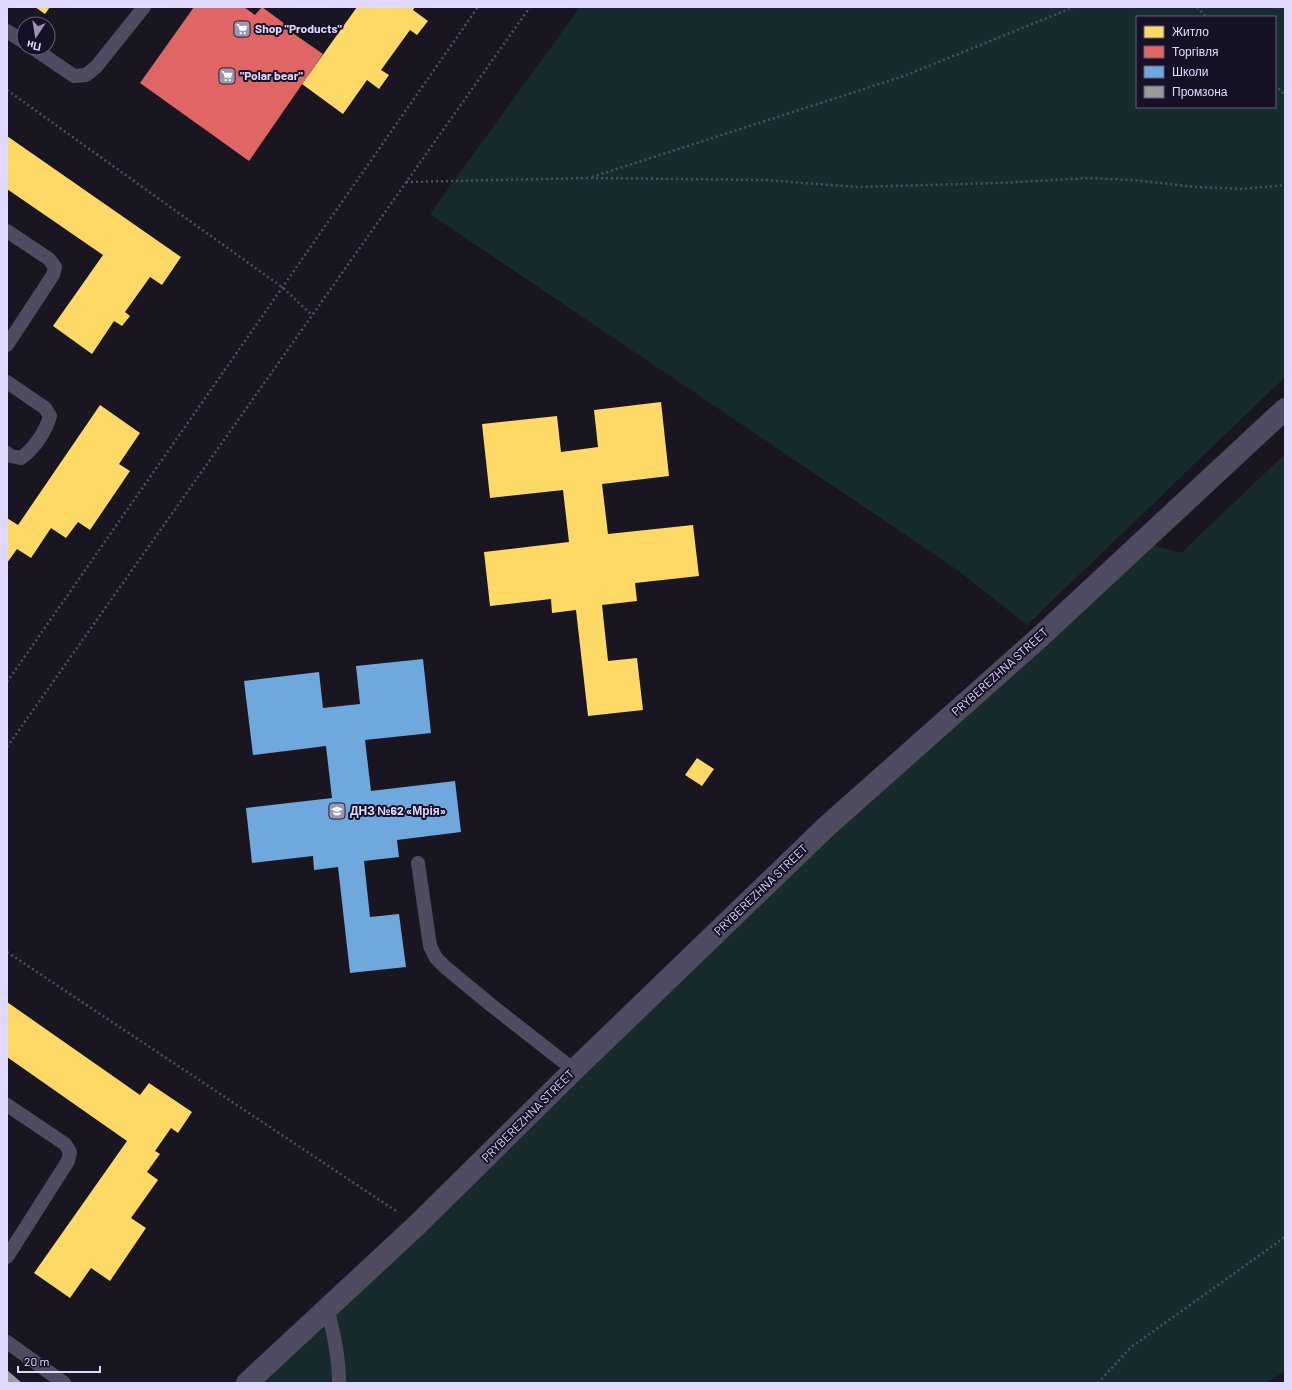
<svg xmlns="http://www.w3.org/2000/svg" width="1292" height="1390" viewBox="0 0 1292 1390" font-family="Barlow,sans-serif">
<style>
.green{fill:#152b2e;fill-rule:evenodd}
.homes{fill:#ffd966}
.shops{fill:#e06666}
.schools{fill:#6fa8dc}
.industry{fill:#999}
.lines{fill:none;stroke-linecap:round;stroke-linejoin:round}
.path{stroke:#4a5362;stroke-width:2.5;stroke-dasharray:2 3;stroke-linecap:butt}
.service{stroke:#4f4c61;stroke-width:14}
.tertiary{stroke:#4f4c61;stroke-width:22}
.labels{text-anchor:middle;stroke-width:4;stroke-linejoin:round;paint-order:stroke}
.poi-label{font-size:12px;font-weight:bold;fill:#e0d9fd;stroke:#171126;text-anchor:start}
.street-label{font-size:12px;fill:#e0d9fd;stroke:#171126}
</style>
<rect width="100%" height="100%" fill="#191621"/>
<g class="green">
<path d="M 580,7 L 1285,7 L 1285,377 L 1027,625 L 956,569 L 430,214 ZM 1137,17 L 1275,17 L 1275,107 L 1137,107 Z"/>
<path d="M 1285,454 L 1285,1371 L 1266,1383 L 247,1383 L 1141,542 L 1181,553 Z"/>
</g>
<g class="homes">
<path d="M 35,7 L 50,7 L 45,14 Z"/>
<path d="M 357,7 L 415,7 L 413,10 L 428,21 L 417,35 L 410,30 L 381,70 L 389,75 L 379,89 L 367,80 L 343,114 L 302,84 Z"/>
<path d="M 7,136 L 181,257 L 162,285 L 150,277 L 125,312 L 130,316 L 122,326 L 114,321 L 92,354 L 53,326 L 103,255 L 7,189 Z"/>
<path d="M 661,402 L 669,476 L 602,484 L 608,534 L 693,525 L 699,576 L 635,583 L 637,601 L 602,605 L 608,661 L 637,658 L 643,710 L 588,716 L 576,610 L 552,613 L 551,599 L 490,606 L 484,552 L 569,542 L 563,490 L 490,498 L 482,424 L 557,416 L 561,452 L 598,447 L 594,410 Z"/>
<path d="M 100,405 L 140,433 L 119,464 L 130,471 L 90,530 L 78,522 L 66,538 L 51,528 L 31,558 L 17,549 L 7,563 L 7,518 L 18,525 Z"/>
<path d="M 697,758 L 714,769 L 702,786 L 685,775 Z"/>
<path d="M 7,1002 L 140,1095 L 149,1083 L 192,1112 L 178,1133 L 171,1128 L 155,1151 L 160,1154 L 147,1172 L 158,1180 L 131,1218 L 146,1228 L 110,1281 L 91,1268 L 70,1298 L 34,1273 L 127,1141 L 7,1057 Z"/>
</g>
<path class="shops" d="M 194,7 L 244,7 L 255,15 L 262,7 L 285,24 L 284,27 L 323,54 L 249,161 L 140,83 Z"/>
<path class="schools" d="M 423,659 L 431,733 L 365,740 L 371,791 L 455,781 L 461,832 L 397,840 L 399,857 L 364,861 L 370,917 L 399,914 L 406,967 L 350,973 L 338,867 L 314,870 L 313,856 L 252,863 L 246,808 L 332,798 L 326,746 L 253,755 L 244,681 L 319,672 L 323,708 L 360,704 L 356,666 Z"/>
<path class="industry" d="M 7,1370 L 22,1383 L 7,1383 Z"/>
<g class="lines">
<g class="path">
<path d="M 1197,7 L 1206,17"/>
<path d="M 1275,85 L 1285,95"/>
<path d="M 7,90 L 282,287 L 312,315"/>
<path d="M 592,177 L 904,76 L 1074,7"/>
<path d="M 406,182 L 590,178 L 765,180 L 856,187 L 999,183 L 1090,178 L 1132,180 L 1197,187 L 1242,189 L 1285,185"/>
<path d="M 7,682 L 478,7"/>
<path d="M 7,747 L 530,7"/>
<path d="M 7,952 L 396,1211"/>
<path d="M 1098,1383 L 1130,1348 L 1285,1237"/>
</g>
<g class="service">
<path d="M 7,31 L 24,42"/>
<path d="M 33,48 L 74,76 L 86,75 L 96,67 L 144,7"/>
<path d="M 7,231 L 49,259 L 55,267 L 53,275 L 7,345"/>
<path d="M 7,382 L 45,408 L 50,416 C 46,431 34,449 21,458 L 11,456 L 7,453"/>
<path d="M 418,863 L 430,946 L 436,958 L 445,967 L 491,1005 L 574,1070"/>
<path d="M 7,1105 L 65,1144 L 70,1152 L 68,1161 L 7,1257"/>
<path d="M 327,1309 C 334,1333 339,1358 339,1383"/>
<path d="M 7,1342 L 64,1383"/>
</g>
<path class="tertiary" d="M 247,1383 L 417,1225 L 574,1070 L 826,827 L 1041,636 L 1285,409"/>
</g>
<defs>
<g id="supermarket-square" transform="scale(0.9)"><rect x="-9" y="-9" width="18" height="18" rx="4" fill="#9a95b0" stroke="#171126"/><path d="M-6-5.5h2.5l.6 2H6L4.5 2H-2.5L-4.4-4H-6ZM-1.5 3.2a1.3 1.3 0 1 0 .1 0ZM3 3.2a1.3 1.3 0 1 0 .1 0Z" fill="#fff"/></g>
<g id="school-square" transform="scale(0.9)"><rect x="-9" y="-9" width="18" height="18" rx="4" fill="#9a95b0" stroke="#171126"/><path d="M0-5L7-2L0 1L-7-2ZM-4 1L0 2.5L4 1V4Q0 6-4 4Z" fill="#fff"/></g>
</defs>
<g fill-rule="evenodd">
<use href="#supermarket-square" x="242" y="29"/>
<use href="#supermarket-square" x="227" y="76"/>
<use href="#school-square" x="337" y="811"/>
</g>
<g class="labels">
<g class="poi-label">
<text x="255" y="33">Shop "Products"</text>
<text x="240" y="80">"Polar bear"</text>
<text x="350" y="815">ДНЗ №62 «Мрія»</text>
</g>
<g class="street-label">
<text transform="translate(1000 672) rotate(-42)" y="4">PRYBEREZHNA STREET</text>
<text transform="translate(761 890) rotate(-44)" y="4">PRYBEREZHNA STREET</text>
<text transform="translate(528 1116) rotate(-45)" y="4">PRYBEREZHNA STREET</text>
</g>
</g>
<rect width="1292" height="1390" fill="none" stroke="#e0d9fd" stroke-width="16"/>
<rect x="1136" y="16" width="140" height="92" fill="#171126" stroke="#67617c"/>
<rect x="1144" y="26" width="20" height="12" fill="#ffd966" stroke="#67617c"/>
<text x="1172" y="36" font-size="12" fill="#e0d9fd">Житло</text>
<rect x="1144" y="46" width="20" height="12" fill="#e06666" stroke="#67617c"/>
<text x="1172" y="56" font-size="12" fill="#e0d9fd">Торгівля</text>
<rect x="1144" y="66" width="20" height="12" fill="#6fa8dc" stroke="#67617c"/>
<text x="1172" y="76" font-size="12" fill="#e0d9fd">Школи</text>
<rect x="1144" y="86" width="20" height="12" fill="#999999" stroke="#67617c"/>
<text x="1172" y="96" font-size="12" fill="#e0d9fd">Промзона</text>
<g transform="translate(36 36) rotate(192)"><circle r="19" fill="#171126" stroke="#67617c"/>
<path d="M0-3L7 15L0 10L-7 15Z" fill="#9a95b0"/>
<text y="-6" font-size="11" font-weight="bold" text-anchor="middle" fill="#e0d9fd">Пн</text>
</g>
<path d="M18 1366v6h82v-6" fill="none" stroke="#e0d9fd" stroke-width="2"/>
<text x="24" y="1366" font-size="12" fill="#e0d9fd" stroke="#171126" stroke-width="3" paint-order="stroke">20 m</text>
</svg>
